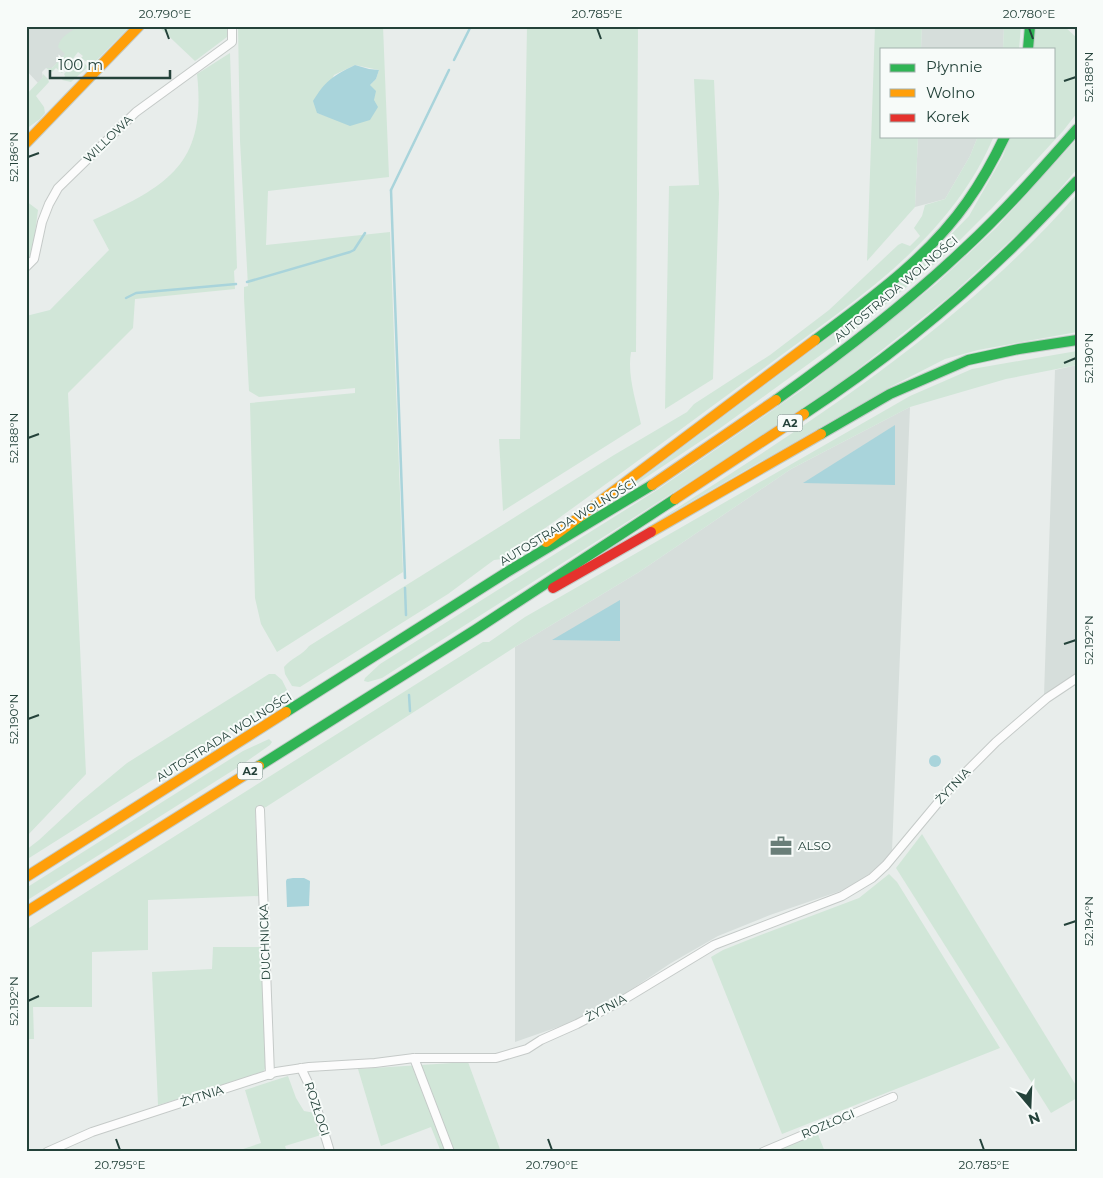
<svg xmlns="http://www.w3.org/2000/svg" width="1103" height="1178" viewBox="0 0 1103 1178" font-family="Montserrat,sans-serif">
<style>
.built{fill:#d6dedb}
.green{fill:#d1e6d8;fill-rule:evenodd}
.water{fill:#a9d4db}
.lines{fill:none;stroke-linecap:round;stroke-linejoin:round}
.stream{stroke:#a9d4db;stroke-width:2.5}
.street-casing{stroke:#c5cac8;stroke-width:10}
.fast-casing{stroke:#c3cbc8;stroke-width:12}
.slow-casing{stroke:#c3cbc8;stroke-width:12}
.jam-casing{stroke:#c3cbc8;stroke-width:12}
.street{stroke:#fcfcfc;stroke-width:8}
.fast{stroke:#30b455;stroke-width:10}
.slow{stroke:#ff9f0a;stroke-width:10}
.jam{stroke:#e5322d;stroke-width:10}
.ticks{fill:none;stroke:#24423a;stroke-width:2}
.labels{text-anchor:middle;stroke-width:4;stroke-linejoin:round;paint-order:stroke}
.shield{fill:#f7fbf9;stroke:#637a73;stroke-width:1}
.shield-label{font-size:11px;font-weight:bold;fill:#24423a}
.street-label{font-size:12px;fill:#24423a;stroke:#f7fbf9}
.poi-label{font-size:12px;fill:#24423a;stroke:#f7fbf9;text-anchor:start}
.neatline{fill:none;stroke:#24423a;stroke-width:2}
.ticks-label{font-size:12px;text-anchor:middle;fill:#24423a}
</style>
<rect width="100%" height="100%" fill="#e8edeb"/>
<g class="built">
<path d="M 26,26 L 92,26 L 52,68 L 46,68 L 42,72 L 43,77 L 38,83 L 26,70 Z"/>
<path d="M 922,26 L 1004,26 L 1003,49 L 921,49 Z"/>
<path d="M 918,136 L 978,136 L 970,156 L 945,199 L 915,207 Z"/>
<path d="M 1077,365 L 1077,673 L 1044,695 L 1055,370 Z"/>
<path d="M 910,407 L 892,851 L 889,857 L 855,886 L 770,915 L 718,936 L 671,963 L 620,997 L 581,1019 L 515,1042 L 515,647 L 639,572 L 791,469 Z"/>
</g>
<g class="green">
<path d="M 80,26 L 130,26 L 92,65 L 81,58 L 83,56 L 78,52 L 62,73 L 56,68 L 52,72 L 46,68 L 52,68 L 65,54 L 58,47 C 60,36 70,32 80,26 Z"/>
<path d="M 158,26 L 227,26 L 227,37 L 195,61 Z"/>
<path d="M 238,26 L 383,26 L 389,177 L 268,191 L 266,245 L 390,232 L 403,572 L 277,652 L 261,624 L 255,598 L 250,403 L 355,393 L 355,388 L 259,397 L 249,391 L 244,298 L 244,287 L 248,286 L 240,141 ZM 355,65 L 379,70 L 376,79 L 370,85 L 374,100 L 329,117 L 317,113 L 334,75 Z"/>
<path d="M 527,26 L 638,26 L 636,352 L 631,352 C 627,375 636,401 641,424 L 503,511 L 499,439 L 520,439 Z"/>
<path d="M 875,26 L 922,26 L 921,49 L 882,49 L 882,136 L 918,136 L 915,207 L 867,261 Z"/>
<path d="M 1004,26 L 1021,26 L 1019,49 L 1003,49 Z"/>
<path d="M 1035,26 L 1064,26 L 1077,38 L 1077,113 L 1063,131 L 992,208 L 944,256 L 851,333 L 719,429 L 615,498 L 864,311 L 926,260 L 969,216 L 1003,156 L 1010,136 L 1054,136 L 1054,49 L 1033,49 Z"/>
<path d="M 230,53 L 237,268 L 234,271 L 235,289 L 135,299 L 133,328 L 68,393 L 86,774 L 26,837 L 26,831 L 29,830 L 26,732 L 26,316 L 50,310 L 109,250 L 93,220 C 167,186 207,165 197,74 Z"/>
<path d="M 80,59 L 88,67 L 71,82 L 62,80 L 65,76 L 64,74 L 77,60 L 78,61 Z"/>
<path d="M 43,74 L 48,79 L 49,82 L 36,96 L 44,107 L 45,113 L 40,119 L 26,129 L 26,95 L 43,77 Z"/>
<path d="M 694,79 L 714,80 L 719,194 L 713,379 L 665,409 L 669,186 L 699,185 Z"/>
<path d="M 978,136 L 994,136 C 948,245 847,305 756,374 C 672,436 587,498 502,559 L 494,560 L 448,594 L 300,687 L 292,686 L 285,674 L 284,667 C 291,658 303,655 309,646 L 614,455 L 687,412 L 694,404 L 770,355 L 829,310 L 898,245 L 902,243 L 910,246 L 920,236 L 914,228 L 922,216 L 925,205 L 945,199 L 970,156 Z"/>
<path d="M 1077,139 L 1077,169 L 1038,215 L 950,296 L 844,380 L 732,455 L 382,678 L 368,682 L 364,681 L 365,678 L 380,664 L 657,490 L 802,390 L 936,284 L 996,228 Z"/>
<path d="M 1077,194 L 1077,332 L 978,350 L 945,359 L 890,387 L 652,524 C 803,428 958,330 1077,194 Z"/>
<path d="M 26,201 L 38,210 L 32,256 L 26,262 Z"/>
<path d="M 1077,351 L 1077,365 L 1006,379 L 910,407 L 791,469 L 639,572 L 515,647 L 266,807 L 255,811 L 259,896 L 148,900 L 148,950 L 92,952 L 92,1007 L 33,1007 L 34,1039 L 26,1039 L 26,930 L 483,642 L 489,642 L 525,617 L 910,396 L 972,369 Z"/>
<path d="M 269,674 L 275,674 L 282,680 L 287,690 L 285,696 L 26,860 L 26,850 L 39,840 L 80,802 L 127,763 Z"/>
<path d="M 269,739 L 272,742 L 270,745 L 243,764 L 26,901 L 26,888 L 243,751 Z"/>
<path d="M 922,834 L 1077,1087 L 1077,1098 L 1051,1113 L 896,868 Z"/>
<path d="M 889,874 L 897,882 L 1000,1048 L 782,1134 L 711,957 L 723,950 L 758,936 L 859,898 Z"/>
<path d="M 213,947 L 261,947 L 268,1063 L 263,1072 L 242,1080 L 158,1105 L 152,972 L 212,969 Z"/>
<path d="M 468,1062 L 501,1152 L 441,1152 L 431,1127 L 381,1146 L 358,1069 Z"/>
<path d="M 288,1076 L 296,1098 L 304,1111 L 315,1113 L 321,1135 L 285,1146 L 287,1152 L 234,1152 L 261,1143 L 245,1090 Z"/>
<path d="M 817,1132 L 825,1152 L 772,1152 Z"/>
</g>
<g class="water">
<path d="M 355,65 L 369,69 L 379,70 L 376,79 L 370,85 L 376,91 L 374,100 L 378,107 L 370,120 L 350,126 L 317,113 L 313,101 C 326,80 333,76 355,65 Z"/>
<path d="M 895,425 L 895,485 L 803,483 Z"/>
<path d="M 620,600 L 620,641 L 552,640 Z"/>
<circle cx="935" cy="761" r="6"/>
<path d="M 293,878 L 304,878 L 310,881 L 309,906 L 287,907 L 286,881 L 287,879 Z"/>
</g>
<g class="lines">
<g class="stream">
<path d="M 454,60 L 471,26"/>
<path d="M 391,190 L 405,578"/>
<path d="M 391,190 L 449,70"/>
<path d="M 247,282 L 350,252 L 354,250 L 365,233"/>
<path d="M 126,298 L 136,293 L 236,284"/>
<path d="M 405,588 L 406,615"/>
<path d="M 409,695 L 410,711"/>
</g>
<g class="street-casing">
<g id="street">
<path d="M 26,267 L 34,259 L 42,222 L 49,204 L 58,188 L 136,112 L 232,42 L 232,26"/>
<path d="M 260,810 L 270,1075"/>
<path d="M 414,1058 L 450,1152"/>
<path d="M 301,1068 L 311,1089 L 330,1152"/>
<path d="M 47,1152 L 92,1132 L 276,1072 L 309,1067 L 375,1063 L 414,1058 L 496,1058 L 527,1049 L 541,1040 L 577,1024 L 623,1000 L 714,945 L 842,896 L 872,878 L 886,865 L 951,787 L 996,742 L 1047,698 L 1077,678"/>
<path d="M 763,1152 L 893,1097"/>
</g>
</g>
<g class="fast-casing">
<g id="fast">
<path d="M 1028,49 L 1030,26"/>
<path d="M 815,340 C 870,299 927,259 967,202 C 982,181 994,159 1005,136"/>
<path d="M 776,400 C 842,353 907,303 965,248 C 1005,211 1041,170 1077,129"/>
<path d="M 804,414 C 880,364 953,306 1018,242 C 1038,222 1058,201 1077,181"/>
<path d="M 821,434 L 890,394 L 968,360 L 1019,349 L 1077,340"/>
<path d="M 286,712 L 507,572 L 652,485"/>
<path d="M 259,766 L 475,630 L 675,499"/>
</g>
</g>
<g class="slow-casing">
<g id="slow">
<path d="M 26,143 L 139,26"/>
<path d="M 652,485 L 776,400"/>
<path d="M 675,499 L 804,414"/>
<path d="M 651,532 L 821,434"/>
<path d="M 546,542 L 815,340"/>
<path d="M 26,877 L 286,712"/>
<path d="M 26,912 L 259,766"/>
</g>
</g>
<g class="jam-casing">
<path id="jam" d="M 553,588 L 651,532"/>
</g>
<use href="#street" class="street"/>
<use href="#fast" class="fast"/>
<use href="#slow" class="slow"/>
<use href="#jam" class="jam"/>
</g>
<path class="ticks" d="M 165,28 L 169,39M 597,28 L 601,39M 1029,28 L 1033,39M 1064,81 L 1076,77M 28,157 L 39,153M 1064,363 L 1076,358M 28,438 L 39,434M 1064,644 L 1076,640M 28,719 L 39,715M 1064,925 L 1076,921M 28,1001 L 39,996M 116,1139 L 120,1150M 548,1139 L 552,1150M 980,1139 L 984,1150"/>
<defs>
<g id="office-bare" transform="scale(1.725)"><path d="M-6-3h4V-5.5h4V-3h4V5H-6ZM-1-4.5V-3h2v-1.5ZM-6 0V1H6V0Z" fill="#697e78" stroke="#f7fbf9" stroke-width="2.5" paint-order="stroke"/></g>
</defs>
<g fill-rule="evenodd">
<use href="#office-bare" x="781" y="846"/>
</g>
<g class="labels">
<g class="shield">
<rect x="777.5" y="414.5" width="25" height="17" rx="4"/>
<rect x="237.5" y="762.5" width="25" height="17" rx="4"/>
</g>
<g class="shield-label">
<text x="790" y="427">A2</text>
<text x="250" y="775">A2</text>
</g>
<g class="street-label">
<text transform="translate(108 139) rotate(-44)" y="4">WILLOWA</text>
<text transform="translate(896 289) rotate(-40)" y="4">AUTOSTRADA WOLNOŚCI</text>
<text transform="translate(568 522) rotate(-31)" y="4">AUTOSTRADA WOLNOŚCI</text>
<text transform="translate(224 737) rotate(-32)" y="4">AUTOSTRADA WOLNOŚCI</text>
<text transform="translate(953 786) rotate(-47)" y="4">ŻYTNIA</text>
<text transform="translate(265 942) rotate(-92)" y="4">DUCHNICKA</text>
<text transform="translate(606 1008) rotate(-28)" y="4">ŻYTNIA</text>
<text transform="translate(202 1096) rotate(-18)" y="4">ŻYTNIA</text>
<text transform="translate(317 1109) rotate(72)" y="4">ROZŁOGI</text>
<text transform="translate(828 1124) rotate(-23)" y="4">ROZŁOGI</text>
</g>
<g class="poi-label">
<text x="798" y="850">ALSO</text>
</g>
</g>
<rect width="1103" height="1178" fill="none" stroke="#f7fbf9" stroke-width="55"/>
<rect x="880" y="48" width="175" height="90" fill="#f7fbf9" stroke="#a3b1ad"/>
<rect x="890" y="64" width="25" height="8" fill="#30b455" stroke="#a3b1ad"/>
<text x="926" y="72" font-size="15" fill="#24423a">Płynnie</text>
<rect x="890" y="89" width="25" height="8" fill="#ff9f0a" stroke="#a3b1ad"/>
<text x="926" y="98" font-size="15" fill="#24423a">Wolno</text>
<rect x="890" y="114" width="25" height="8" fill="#e5322d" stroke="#a3b1ad"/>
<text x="926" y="122" font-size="15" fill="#24423a">Korek</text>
<g transform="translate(1030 1106) rotate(161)" stroke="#f7fbf9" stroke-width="4" paint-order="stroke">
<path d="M0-4L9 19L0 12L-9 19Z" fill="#24423a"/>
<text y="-8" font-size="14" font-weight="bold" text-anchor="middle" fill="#24423a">N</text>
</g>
<path d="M50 70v8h120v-8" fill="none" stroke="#24423a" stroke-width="2.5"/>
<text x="58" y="70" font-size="15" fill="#24423a" stroke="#f7fbf9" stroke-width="4" paint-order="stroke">100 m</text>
<rect x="28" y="28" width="1048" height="1122" class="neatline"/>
<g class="ticks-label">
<text x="165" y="18">20.790°E</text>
<text x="597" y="18">20.785°E</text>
<text x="1029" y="18">20.780°E</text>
<text transform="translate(1089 77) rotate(-90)" y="4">52.188°N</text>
<text transform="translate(14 157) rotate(-90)" y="4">52.186°N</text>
<text transform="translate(1089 358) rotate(-90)" y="4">52.190°N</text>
<text transform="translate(14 438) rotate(-90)" y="4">52.188°N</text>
<text transform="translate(1089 640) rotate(-90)" y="4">52.192°N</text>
<text transform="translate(14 719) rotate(-90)" y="4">52.190°N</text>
<text transform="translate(1089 921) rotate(-90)" y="4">52.194°N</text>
<text transform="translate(14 1001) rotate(-90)" y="4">52.192°N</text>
<text x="120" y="1169">20.795°E</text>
<text x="552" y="1169">20.790°E</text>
<text x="984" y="1169">20.785°E</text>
</g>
</svg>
